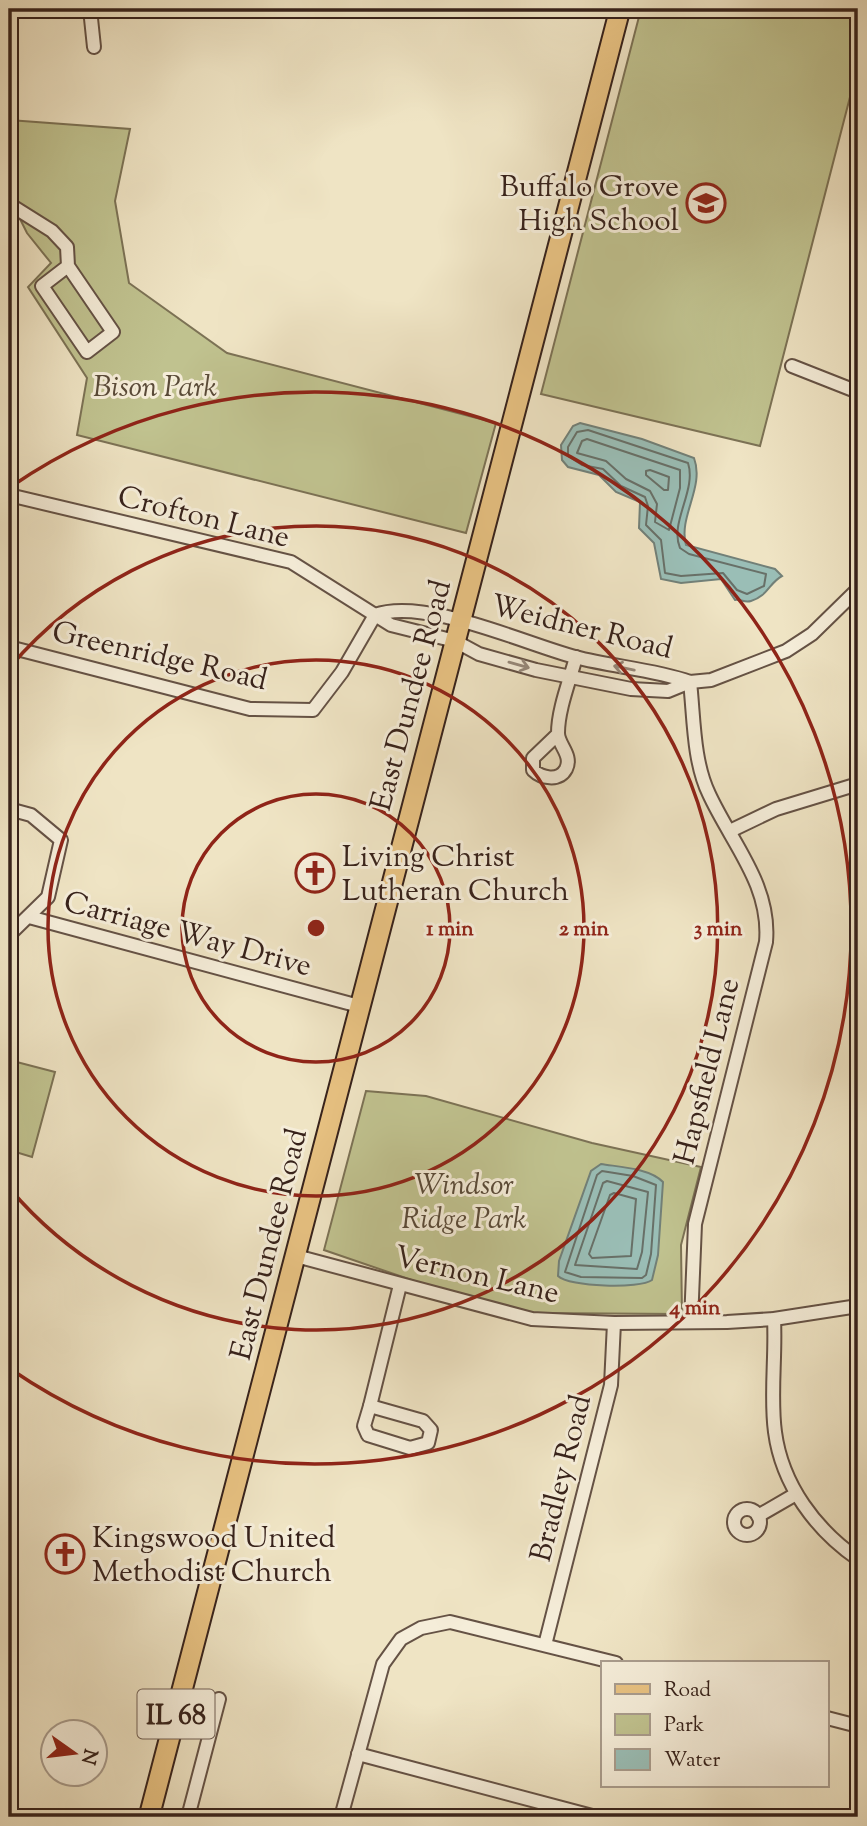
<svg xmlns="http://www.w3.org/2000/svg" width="867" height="1826" viewBox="0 0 867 1826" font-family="'Sorts Mill Goudy',serif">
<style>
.green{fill:#c0c28f;stroke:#7c7255;stroke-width:2}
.water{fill:#9abeb6;stroke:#728078;stroke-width:2}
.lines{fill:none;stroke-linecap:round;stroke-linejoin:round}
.shore{stroke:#687068;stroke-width:2}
.street-casing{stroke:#655245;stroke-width:16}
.primary-casing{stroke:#37221b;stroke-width:23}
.street{stroke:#f5edd9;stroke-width:12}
.primary{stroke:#e8c282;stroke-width:19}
.oneway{stroke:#96887a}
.ring{fill:none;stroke:#8f2418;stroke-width:3.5}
.labels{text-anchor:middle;stroke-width:6;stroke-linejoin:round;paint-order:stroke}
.shield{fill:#f5edd9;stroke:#705f54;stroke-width:2}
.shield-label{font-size:28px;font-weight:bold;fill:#37221b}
.poi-label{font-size:30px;fill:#37221b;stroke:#f5edd9;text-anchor:start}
.park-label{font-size:30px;font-style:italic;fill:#594a38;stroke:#f5edd9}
.street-label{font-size:30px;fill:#37221b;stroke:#f5edd9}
.centre{fill:#8f2418;stroke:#f5edd9;stroke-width:3.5}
.ring-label{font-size:21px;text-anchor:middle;font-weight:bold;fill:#8f2418;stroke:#f5edd9;stroke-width:6;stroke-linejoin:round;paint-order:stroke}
</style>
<rect width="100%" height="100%" fill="#efe4c4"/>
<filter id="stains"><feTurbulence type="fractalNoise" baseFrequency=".00286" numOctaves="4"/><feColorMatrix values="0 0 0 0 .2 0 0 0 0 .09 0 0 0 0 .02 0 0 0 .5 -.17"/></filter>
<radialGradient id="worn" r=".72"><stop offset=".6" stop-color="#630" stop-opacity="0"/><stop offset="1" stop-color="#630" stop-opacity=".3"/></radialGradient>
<g class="green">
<path d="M 641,9 L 858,9 L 858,66 L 760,446 L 541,394 Z"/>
<path d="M 9,120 L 130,129 L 115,201 L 129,283 L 227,353 L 496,423 L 466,533 L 77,435 L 87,378 L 28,287 L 51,263 L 27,233 L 9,197 Z"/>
<path d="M 9,1060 L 55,1072 L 32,1157 L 9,1150 Z"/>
<path d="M 366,1091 L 426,1096 L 592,1143 L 701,1167 L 681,1245 L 682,1314 L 534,1313 L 432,1287 L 324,1250 Z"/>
</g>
<g class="water">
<path d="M 580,423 L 642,439 L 694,458 C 705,487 678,517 686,545 L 775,569 L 782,576 C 769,583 768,596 751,601 C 744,603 742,599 735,600 L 721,579 L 681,583 L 661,579 L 654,543 L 639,528 L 640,502 L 616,492 L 599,475 L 568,467 L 562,460 L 561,445 L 573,426 Z"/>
<path d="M 601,1164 C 619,1167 650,1168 663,1182 L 658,1255 L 652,1280 C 640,1289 569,1287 558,1276 L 559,1261 L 591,1171 Z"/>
</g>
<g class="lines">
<g class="shore">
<path d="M 588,430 L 688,463 C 697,490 669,523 680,548 L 689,554 L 766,574 L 764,586 L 747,594 L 737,590 L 723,573 L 681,576 L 665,573 L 661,540 L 646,525 L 648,506 L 645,497 L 621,486 L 603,469 L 582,465 L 568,456 L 568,447 L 577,432 Z"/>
<path d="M 587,439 L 680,470 L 680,488 L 669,530 L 655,522 L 657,504 L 650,491 L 626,479 L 606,461 L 577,453 L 582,441 Z"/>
<path d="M 650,470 L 669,477 L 668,490 L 664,490 L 646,475 L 646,471 Z"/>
<path d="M 602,1171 L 633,1176 L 656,1185 L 651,1254 L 646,1275 L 642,1278 L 581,1277 L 565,1272 L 597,1175 Z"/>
<path d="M 607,1181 L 648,1192 L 642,1252 L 637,1269 L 575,1265 L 603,1183 Z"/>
<path d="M 614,1193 L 636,1199 L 631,1256 L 592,1258 L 589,1254 L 610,1195 Z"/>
</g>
<g class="street-casing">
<g id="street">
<path d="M 90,9 L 94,47"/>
<path d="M 9,204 L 52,231 L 67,247 L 68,266 L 113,332 L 87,352 L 42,286 L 68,266"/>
<path d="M 792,366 L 858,392"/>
<path d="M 9,495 L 291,562 L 375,615 L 342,672 L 313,710 L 250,709 L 9,647"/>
<path d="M 690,682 C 653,669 613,667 575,657 C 523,643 424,597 375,615 L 391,625 L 455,641 L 479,654 L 536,670 L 631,689 L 668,691 L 690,682 L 711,680 L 786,651 L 812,634 L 858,589"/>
<path d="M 690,682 C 694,717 693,761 709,794 C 732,844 771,885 766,942 L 695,1224 L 691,1322"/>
<path d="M 557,735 L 533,758 L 533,770 C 541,778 559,782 566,769 C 573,755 558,745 558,733 C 558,709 570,680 576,657"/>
<path d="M 9,809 L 31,815 L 61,840 L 48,897 L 9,935"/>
<path d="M 730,831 L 776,809 L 858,784"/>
<path d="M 29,917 L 359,1006"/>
<path d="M 296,1256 L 532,1319 L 614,1323 L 727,1322 L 774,1319 L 858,1306"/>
<path d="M 774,1319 C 776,1357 770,1396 775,1432 C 782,1485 816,1530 858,1559"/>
<path d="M 370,1406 L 423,1421 L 431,1430 L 428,1443 L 410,1448 L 368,1435 L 364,1426 Z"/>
<path d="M 370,1406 L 400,1285"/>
<circle cx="747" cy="1522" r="13"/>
<path d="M 758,1516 L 796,1494"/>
<path d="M 545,1645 L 611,1385 L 614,1323"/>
<path d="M 827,1718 L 858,1726"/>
<path d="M 358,1754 L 596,1817"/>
<path d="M 188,1817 L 219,1699"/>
<path d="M 341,1817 L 383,1664 L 401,1639 L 421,1628 L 450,1622 L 616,1663"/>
</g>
</g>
<g class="primary-casing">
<path id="primary" d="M 149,1817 L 620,9"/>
</g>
<use href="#street" class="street"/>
<use href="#primary" class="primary"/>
</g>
<defs><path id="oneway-shaft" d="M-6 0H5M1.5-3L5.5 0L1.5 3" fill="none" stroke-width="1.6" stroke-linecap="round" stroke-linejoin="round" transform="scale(1.75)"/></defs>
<g class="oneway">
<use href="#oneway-shaft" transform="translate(519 665) rotate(16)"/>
<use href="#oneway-shaft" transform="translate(624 668) rotate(-168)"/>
</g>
<g class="ring">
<circle cx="316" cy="928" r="134"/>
<circle cx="316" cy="928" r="268"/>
<path d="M10 667A402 402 0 1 1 10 1189"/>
<path d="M12 486A536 536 0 1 1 12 1370"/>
</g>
<defs>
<g id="school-ring" transform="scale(2.0125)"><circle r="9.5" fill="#f5edd9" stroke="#8f2418" stroke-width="1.5"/><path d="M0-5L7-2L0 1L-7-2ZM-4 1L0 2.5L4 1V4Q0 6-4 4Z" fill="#8f2418"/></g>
<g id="church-ring" transform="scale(2.0125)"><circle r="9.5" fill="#f5edd9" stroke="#8f2418" stroke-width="1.5"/><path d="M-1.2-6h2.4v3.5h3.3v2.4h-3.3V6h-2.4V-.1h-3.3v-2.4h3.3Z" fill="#8f2418"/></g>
</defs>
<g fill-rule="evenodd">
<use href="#school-ring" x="706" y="203"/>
<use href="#church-ring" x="315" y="873"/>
<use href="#church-ring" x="65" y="1554"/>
</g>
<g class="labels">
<rect class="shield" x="137.5" y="1689.5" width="77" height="49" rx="5"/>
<g class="shield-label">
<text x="176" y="1724">IL 68</text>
</g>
<g class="poi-label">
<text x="679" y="196" text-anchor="end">Buffalo Grove<tspan x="679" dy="34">High School</tspan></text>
<text x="342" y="866">Living Christ<tspan x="342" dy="34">Lutheran Church</tspan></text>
<text x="92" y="1547">Kingswood United<tspan x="92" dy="34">Methodist Church</tspan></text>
</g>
<g class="park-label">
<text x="155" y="396">Bison Park</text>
<text x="464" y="1194">Windsor<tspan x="464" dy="34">Ridge Park</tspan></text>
</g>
<g class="street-label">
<text transform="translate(204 516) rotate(14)" y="10">Crofton Lane</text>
<text transform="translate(582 626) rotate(14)" y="10">Weidner Road</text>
<text transform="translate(160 655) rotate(13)" y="10">Greenridge Road</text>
<text transform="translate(410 695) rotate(-75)" y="10">East Dundee Road</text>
<text transform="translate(188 933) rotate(15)" y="10">Carriage Way Drive</text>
<text transform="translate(706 1071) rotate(-76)" y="10">Hapsfield Lane</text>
<text transform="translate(268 1244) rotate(-76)" y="10">East Dundee Road</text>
<text transform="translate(477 1274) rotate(13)" y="10">Vernon Lane</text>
<text transform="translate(560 1478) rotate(-76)" y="10">Bradley Road</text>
</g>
</g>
<circle cx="316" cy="928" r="10" class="centre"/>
<g class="ring-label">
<text x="450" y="935">1 min</text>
<text x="584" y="935">2 min</text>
<text x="718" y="935">3 min</text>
<text x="695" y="1314">4 min</text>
</g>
<rect width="867" height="1826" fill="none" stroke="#efe4c4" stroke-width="35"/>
<rect x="10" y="10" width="846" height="1805" fill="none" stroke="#37221b" stroke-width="3.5"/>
<rect x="18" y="18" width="832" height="1791" fill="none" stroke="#37221b" stroke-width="2"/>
<rect x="601" y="1661" width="228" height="126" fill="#f5edd9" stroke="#a99c8d" stroke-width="2"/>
<rect x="615" y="1684" width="35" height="10" fill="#e8c282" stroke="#a99c8d" stroke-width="2"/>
<text x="664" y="1696" font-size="21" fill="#37221b">Road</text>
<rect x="615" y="1714" width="35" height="21" fill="#c0c28f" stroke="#a99c8d" stroke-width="2"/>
<text x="664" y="1731" font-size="21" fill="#37221b">Park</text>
<rect x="615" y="1749" width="35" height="21" fill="#9abeb6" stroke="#a99c8d" stroke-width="2"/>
<text x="664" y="1766" font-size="21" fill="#37221b">Water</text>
<g transform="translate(74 1753) rotate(104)"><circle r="33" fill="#f5edd9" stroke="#a99c8d" stroke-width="2"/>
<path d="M0-5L12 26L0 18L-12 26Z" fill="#8f2418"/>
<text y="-10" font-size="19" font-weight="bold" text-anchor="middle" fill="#37221b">N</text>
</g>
<rect width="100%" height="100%" filter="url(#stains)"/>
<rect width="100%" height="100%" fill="url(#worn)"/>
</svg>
